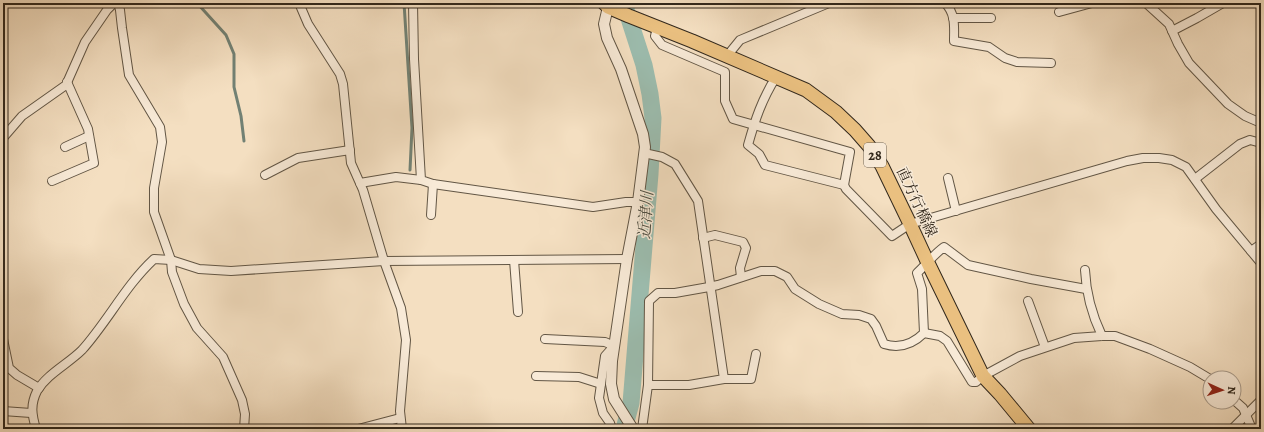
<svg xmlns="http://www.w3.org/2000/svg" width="1264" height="432" viewBox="0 0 1264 432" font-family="Alegreya,'Noto Serif JP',serif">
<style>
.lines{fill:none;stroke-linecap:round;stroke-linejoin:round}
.stream{stroke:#728174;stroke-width:3}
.river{stroke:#9cbdaf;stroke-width:17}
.minor-casing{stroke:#625645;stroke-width:10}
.tertiary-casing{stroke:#625645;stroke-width:12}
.primary-casing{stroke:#32281c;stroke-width:15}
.minor{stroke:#f8ead7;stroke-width:8}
.tertiary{stroke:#f8ead7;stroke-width:10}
.primary{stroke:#eac080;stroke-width:13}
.labels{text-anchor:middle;stroke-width:3;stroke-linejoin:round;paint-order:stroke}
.shield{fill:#f8ead7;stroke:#6d6254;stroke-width:1}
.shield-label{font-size:14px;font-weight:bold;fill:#32281c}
.street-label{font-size:15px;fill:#32281c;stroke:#f8ead7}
.water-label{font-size:16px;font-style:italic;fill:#4c4d41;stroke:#f8ead7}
</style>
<rect width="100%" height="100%" fill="#f4dfc1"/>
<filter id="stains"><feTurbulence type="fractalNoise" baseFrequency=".005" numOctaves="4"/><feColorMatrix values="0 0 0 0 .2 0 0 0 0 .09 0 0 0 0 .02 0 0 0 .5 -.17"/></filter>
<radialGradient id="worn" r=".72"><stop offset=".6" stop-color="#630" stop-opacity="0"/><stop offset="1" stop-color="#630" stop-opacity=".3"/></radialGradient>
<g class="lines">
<g class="stream">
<path d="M 197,3 L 226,35 L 234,54 L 234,87 L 241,116 L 244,141"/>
<path d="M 404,3 L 412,128 L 410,170"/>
</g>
<path class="river" d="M 624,3 L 644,65 L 650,94 L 653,118 L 650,174 L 631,403 L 624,429"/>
<g class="minor-casing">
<g id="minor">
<path d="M 118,3 L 120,10 L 122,28 L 129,75 L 160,127 L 162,142 L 154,188 L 154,212 L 171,260 L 172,272 L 184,304 L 197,328 L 223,357 L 242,400 L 245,414 L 244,429"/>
<path d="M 299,3 L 308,24 L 340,74 L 343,84 L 351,163 L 363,190 L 384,261 L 401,308 L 406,340 L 400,411 L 402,429"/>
<path d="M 413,3 L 414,59 L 421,180 L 433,184 L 593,207 L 626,202 L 638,202"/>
<path d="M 945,3 C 956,14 954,27 954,41 L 989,47 L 1005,58 L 1017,62 L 1051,63"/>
<path d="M 1146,3 L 1169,24 L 1178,44 L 1189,63 L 1228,104 L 1245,116 L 1261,123"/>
<path d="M 1059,12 L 1092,3"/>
<path d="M 953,18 L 991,18"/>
<path d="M 657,27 L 655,36 L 662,45 L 725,72 L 725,101 L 733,119 L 850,152 L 844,185 L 846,189 L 892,236 L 910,224 L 1127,161 L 1143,158 L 1159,158 L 1172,160 L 1186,167 L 1216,209 L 1261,263"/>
<path d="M 1172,31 L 1197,18 L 1223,3"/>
<path d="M 727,56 L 740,40 L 829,3"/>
<path d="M 776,77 C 762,99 755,120 748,145 L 759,154 L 765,165 L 844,185"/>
<path d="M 3,138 L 22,116 L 66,85 L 85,42 L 107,10 L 114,3"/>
<path d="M 65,147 L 89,136"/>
<path d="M 644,153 L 662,157 L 675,164 L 698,201 L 724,379 L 689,385 L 648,385"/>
<path d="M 265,175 L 298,158 L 350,150"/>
<path d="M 948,178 L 956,211"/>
<path d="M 1195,179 L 1240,144 L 1250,140 L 1261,143"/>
<path d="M 52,181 L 94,163 L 88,129 L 67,82"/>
<path d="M 360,183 L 396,177 L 421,180"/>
<path d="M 431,215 L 433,184"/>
<path d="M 703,238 L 715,235 L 743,242 L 746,248 L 740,268 L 741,277"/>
<path d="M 1251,251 L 1261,244"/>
<path d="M 514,260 L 518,312"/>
<path d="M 1085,270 C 1086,293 1092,315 1102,336"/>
<path d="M 1028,301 L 1045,347"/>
<path d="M 924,333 L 940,336 L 947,341 L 972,382 L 976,382 L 983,376 L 1020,356 L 1074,338 L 1102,336 L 1115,336 L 1150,349 L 1190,367 L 1210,379"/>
<path d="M 3,339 L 9,368 L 17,375 L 39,388"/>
<path d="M 545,339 L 605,342 L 614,346 L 605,356 L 599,398 L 603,413 L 610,423 L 612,429"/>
<path d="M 536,376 L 579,377 L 601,384"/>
<path d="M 724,379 L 751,379 L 756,354"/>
<path d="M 1234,400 L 1243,408 L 1252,429"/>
<path d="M 3,411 L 31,413"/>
<path d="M 36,429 C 32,415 30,405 37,391 C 47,374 68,364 82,350 C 108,321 125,286 154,259 L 171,260 L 199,269 L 231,271 L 384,261 L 627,259"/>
<path d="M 358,429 L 400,418"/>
<path d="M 642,429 L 648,385 L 649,301 L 658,293 L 675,293 L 709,287 L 718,285 L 761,271 L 775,271 L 787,277 L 795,289 L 819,304 L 842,314 L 859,315 L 871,319 L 876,326 L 884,344 C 900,349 913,344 924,333 L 922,289 L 917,273 C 926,265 933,255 944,247 L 968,265 L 1031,279 L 1086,289"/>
<path d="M 1232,429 L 1261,400"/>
</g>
</g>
<g class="tertiary-casing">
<path id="tertiary" d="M 608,7 L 604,24 L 607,38 L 621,69 L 643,134 L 645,147 L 638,202 L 627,259 L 612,361 L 611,384 L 614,399 L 633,429"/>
</g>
<g class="primary-casing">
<path id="primary" d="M 604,3 L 608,7 L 629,16 L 692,41 L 806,90 L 836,112 L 855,130 L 869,146 L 882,166 L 910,224 L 928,263 L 983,376 L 1000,394 L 1029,429"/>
</g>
<use href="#minor" class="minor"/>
<use href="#tertiary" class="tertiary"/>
<use href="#primary" class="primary"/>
</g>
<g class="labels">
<rect class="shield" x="864" y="143" width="22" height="24" rx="3"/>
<g class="shield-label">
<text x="875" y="160">28</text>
</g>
<g class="street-label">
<text transform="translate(917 202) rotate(65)" y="5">直方行橋線</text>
</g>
<g class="water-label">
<text transform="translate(645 215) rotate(-86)" y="6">近津川</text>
</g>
</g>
<rect width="1264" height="432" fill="none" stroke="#f4dfc1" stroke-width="16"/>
<rect x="4" y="4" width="1256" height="424" fill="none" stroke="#32281c" stroke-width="2"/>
<rect x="8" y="8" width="1248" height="416" fill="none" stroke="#32281c"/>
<g transform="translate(1222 390) rotate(93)"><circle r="19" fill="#f8ead7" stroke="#a99c8c"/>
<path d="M0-3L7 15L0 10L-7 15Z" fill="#8f2418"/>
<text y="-6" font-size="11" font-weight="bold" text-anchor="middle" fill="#32281c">N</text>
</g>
<rect width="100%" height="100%" filter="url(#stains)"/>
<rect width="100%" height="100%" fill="url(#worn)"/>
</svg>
